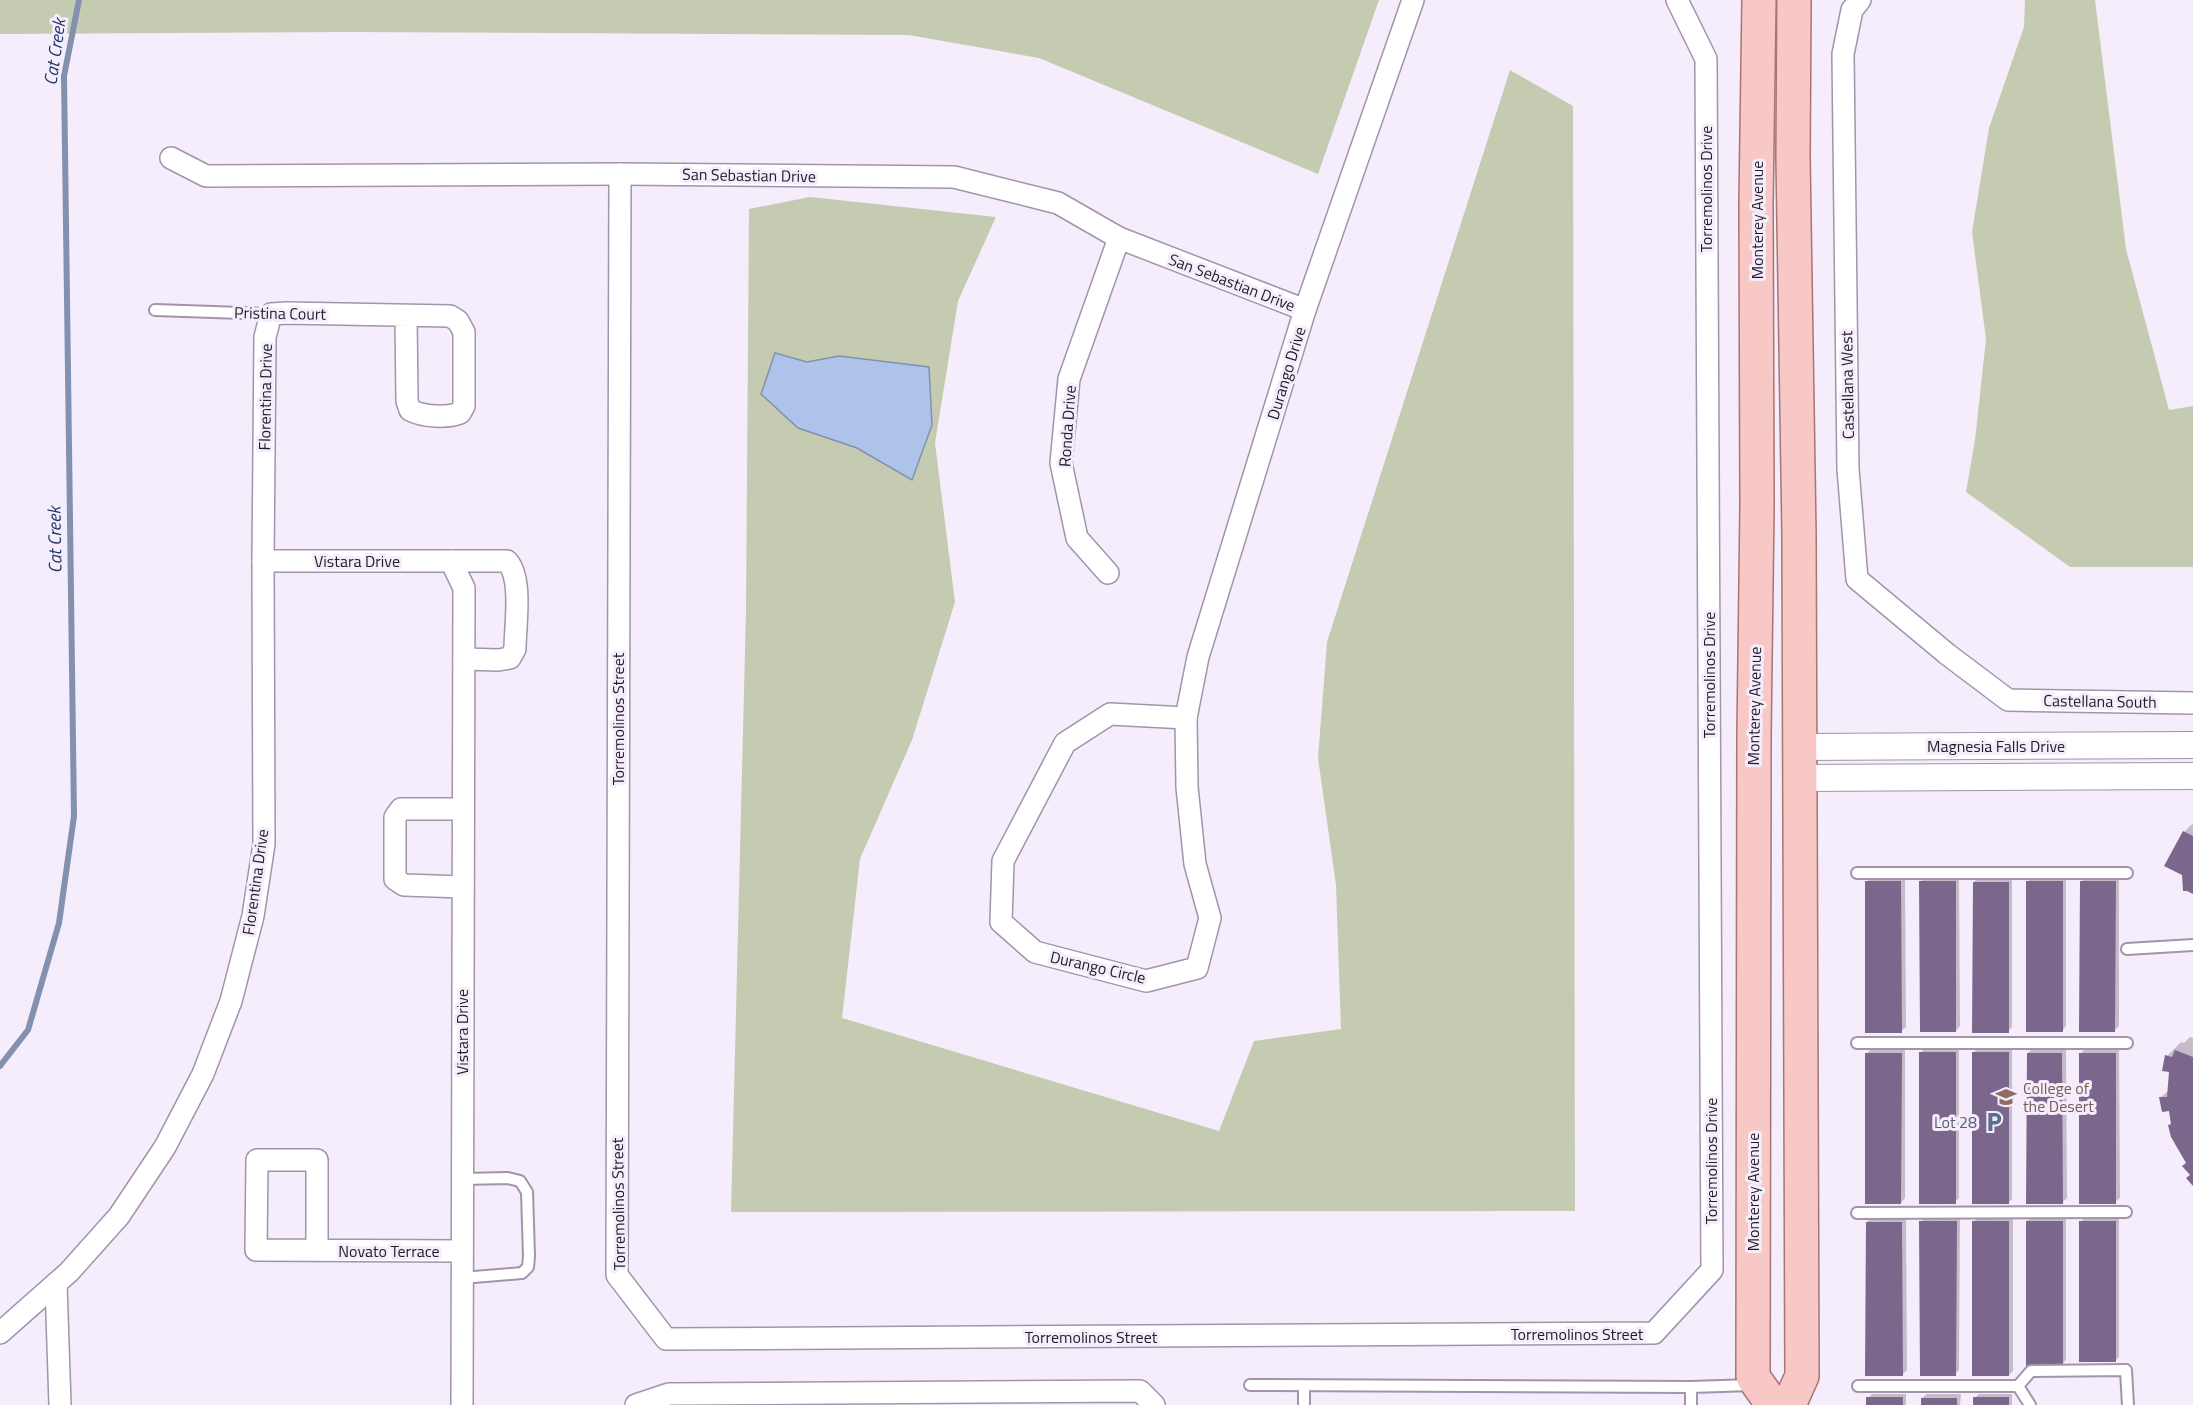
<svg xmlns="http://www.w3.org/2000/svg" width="2193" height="1405" viewBox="0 0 2193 1405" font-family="'Titillium Web',sans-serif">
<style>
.green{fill:#c5cbb0}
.water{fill:#aec3e9;stroke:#8491ae;stroke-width:1.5}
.shadow{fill:#0003}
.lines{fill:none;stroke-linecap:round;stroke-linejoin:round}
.stream{stroke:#8491ae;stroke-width:6}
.building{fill:#7b678b}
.service-casing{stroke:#a194ab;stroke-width:14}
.minor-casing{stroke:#a194ab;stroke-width:24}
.tertiary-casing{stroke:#a194ab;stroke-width:28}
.primary-casing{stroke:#a97474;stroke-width:36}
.service{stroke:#fff;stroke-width:10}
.minor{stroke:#fff;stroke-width:21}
.tertiary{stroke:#fff;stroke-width:26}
.primary{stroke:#f7c8c5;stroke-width:33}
.labels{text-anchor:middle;stroke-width:6;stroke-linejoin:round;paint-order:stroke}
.street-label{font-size:16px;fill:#211c25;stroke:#f5ecfc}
.education-label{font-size:16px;fill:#785e54;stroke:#f5ecfc;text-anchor:start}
.service-label{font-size:16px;fill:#4e5e75;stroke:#f5ecfc;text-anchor:end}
.water-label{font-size:18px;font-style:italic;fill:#1d3666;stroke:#f5ecfc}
</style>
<rect width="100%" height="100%" fill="#f5ecfc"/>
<g class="green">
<path d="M 0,0 L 1379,0 L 1318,174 L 1039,58 L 909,35 L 348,32 L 0,34 Z"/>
<path d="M 2025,0 L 2095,0 L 2126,249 L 2169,410 L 2193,406 L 2193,567 L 2070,567 L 1966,492 L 1975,440 L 1986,339 L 1972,232 L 1989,128 L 2024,27 Z"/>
<path d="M 1510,70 L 1573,106 L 1575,1211 L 731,1212 L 746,610 L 749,209 L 810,197 L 996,217 L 958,301 L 935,443 L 955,602 L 912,740 L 860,859 L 842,1018 L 1219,1131 L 1254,1041 L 1341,1029 L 1336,885 L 1318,758 L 1327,642 Z"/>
</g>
<path class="water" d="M 775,353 L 807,362 L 839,356 L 929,367 L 932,425 L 912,480 L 857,448 L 798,428 L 761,394 Z"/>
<g class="shadow">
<path d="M 2193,823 L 2193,892 L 2184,874 L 2166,865 L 2184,832 Z"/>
<path d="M 1905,877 L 1906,1027 L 1901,1031 L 1866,882 L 1871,878 Z"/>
<path d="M 1925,877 L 1959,877 L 1960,1026 L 1956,1031 L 1921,881 Z"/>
<path d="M 2066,877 L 2066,1026 L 2062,1031 L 2027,882 L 2031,878 Z"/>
<path d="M 1978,878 L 2012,878 L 2012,1027 L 2008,1031 L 1974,882 Z"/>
<path d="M 2085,878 L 2119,878 L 2119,1026 L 2115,1030 L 2081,882 Z"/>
<path d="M 2190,1037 L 2193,1038 L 2193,1183 L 2170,1109 L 2161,1097 L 2169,1090 L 2171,1071 L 2167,1056 L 2181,1042 L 2184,1043 Z"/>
<path d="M 1925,1048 L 1959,1048 L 1959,1198 L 1955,1202 L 1921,1053 Z"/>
<path d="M 1871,1049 L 1905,1049 L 1905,1198 L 1901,1203 L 1867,1053 Z"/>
<path d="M 1977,1049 L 2012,1049 L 2012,1199 L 2008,1203 L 1973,1053 Z"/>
<path d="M 2032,1049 L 2066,1049 L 2067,1198 L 2063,1202 L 2028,1053 Z"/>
<path d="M 2085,1049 L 2119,1049 L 2120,1198 L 2115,1202 L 2081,1053 Z"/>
<path d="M 1978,1217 L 2013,1217 L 2013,1371 L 2009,1375 L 1974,1222 Z"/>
<path d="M 2032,1217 L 2066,1217 L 2066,1360 L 2062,1364 L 2027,1221 Z"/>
<path d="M 2085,1217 L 2119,1217 L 2119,1357 L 2115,1361 L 2081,1222 Z"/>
<path d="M 1871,1218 L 1906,1218 L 1907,1370 L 1903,1374 L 1867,1222 Z"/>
<path d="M 1925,1218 L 1960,1218 L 1959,1370 L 1955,1374 L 1921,1222 Z"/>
<path d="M 1872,1394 L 1906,1394 L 1906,1405 L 1868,1405 L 1868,1398 Z"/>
<path d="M 1927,1394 L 1961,1394 L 1960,1405 L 1922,1405 L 1922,1398 Z"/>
<path d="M 1979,1394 L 2012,1394 L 2012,1405 L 1975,1405 L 1975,1398 Z"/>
</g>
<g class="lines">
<path class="stream" d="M 0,1066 L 28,1030 L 59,923 L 74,816 L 64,76 L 79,0"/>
</g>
<g class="building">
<path d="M 2183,831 L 2193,836 L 2193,894 L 2187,891 L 2183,891 L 2182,875 L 2164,866 Z"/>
<path d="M 1865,881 L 1901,881 L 1902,1033 L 1865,1033 Z"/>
<path d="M 1919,881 L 1956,881 L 1956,1032 L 1920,1032 Z"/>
<rect x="2026" y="881" width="37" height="151"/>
<path d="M 2080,881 L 2116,881 L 2115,1032 L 2079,1032 Z"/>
<path d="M 1973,882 L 2009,882 L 2009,1033 L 1972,1033 Z"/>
<path d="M 2175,1050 L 2193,1057 L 2193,1186 L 2186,1178 L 2190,1175 L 2182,1166 L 2186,1163 L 2171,1137 L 2168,1125 L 2171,1124 L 2169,1111 L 2162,1112 L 2159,1097 L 2167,1097 L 2169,1072 L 2162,1071 L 2165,1055 L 2172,1057 Z"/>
<rect x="1919" y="1052" width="37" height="152"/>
<rect x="1972" y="1052" width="37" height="152"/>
<path d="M 1865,1053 L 1902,1053 L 1901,1204 L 1865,1204 Z"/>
<path d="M 2027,1053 L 2062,1053 L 2063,1204 L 2026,1204 Z"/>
<rect x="2079" y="1053" width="37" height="151"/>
<path d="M 1919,1221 L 1957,1221 L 1956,1376 L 1920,1376 Z"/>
<rect x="1972" y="1221" width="37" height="155"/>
<rect x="2026" y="1221" width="37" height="145"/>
<rect x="2079" y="1221" width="37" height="141"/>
<path d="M 1866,1222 L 1902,1222 L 1903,1376 L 1865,1376 Z"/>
<rect x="1866" y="1397" width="37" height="8"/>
<rect x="1973" y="1397" width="36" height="8"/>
<rect x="1921" y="1398" width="36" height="7"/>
</g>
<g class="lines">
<g class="service-casing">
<g id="service">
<path d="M 155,310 L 271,314"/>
<path d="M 1857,873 L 2127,873"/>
<path d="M 2127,949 L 2193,945"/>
<path d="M 1857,1043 L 2127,1043"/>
<path d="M 462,1179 L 508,1178 L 520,1181 L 527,1192 L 529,1256 L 528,1267 L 522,1273 L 462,1278"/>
<path d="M 1857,1213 L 2126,1212"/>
<path d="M 1250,1385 L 1691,1387"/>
<path d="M 1858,1386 L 2018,1386 L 2031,1371 L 2126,1370 L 2128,1405"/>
<path d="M 2018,1386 L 2030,1405"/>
<path d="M 1304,1387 L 1304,1405"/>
<path d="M 1691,1405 L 1691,1387 L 1752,1385"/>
</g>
</g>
<g class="minor-casing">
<g id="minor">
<path d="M 1860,0 L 1852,10 L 1843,54 L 1848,469 L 1857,579 L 1947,654 L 2008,700 L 2193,703"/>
<path d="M 171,158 L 206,176 L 620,174 L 954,177 L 1058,203 L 1119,238 L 1305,310"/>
<path d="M 620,174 L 617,1275 L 666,1339 L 1654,1333 L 1712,1270 L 1706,59 L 1677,0"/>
<path d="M 263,561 L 451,561 L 464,588 L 462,1405"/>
<path d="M 451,561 L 507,561 C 523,578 515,626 515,649 L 510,658 L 498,660 L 464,659"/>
<path d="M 1108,573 L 1077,538 L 1061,463 L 1069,379 L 1119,238"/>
<path d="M 1110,714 L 1186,718 L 1187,787 L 1195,864 L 1210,918 L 1197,968 L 1146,981 L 1035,952 L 1001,922 L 1003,861 L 1065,743 Z"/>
<path d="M 1186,718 L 1198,657 L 1305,310 L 1413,0"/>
<path d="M 463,887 L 404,885 L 395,879 L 395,817 L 401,809 L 463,809"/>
<path d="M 317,1250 L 317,1160 L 257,1160 L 256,1250 L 461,1251"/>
<path d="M 56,1284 L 60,1405"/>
<path d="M 0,1333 L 69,1272 L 119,1216 L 165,1147 L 203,1074 L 231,1001 L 253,916 L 264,844 L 263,561 L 265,337 L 271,314 L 287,313 L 450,316 L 458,321 L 464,332 L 464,406 L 460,413 C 447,418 423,417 410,410 L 407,401 L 406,316"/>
<path d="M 636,1405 L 669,1394 L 1140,1391 L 1154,1405"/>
</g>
</g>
<g class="tertiary-casing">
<g id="tertiary">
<path d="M 1799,747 L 2193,745"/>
<path d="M 1800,778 L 2193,776"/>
</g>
</g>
<g class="primary-casing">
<g id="primary">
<path d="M 1759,0 L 1756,203 L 1757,506 L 1754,736 L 1753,1377 L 1773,1405"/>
<path d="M 1789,1405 L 1802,1376 L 1799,534 L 1793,158 L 1794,0"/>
</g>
</g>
<use href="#service" class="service"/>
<use href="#minor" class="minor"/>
<use href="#tertiary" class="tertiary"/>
<use href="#primary" class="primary"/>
</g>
<defs>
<g id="university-bare" transform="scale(1.62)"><path d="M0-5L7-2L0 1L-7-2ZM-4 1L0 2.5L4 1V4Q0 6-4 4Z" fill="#8d6e63" stroke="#f5ecfc" stroke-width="2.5" paint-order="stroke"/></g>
<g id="parking-bare" transform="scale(1.62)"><path d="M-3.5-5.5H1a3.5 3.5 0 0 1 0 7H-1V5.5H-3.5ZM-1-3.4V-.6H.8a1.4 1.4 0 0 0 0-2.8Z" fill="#5c6f8a" stroke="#f5ecfc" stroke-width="2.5" paint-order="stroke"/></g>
</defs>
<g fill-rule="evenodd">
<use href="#university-bare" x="2006" y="1097"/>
<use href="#parking-bare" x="1994" y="1122"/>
</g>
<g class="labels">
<g class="street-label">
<text transform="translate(749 175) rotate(1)" y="6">San Sebastian Drive</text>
<text transform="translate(1706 189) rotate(-90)" y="6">Torremolinos Drive</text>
<text transform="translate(1757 220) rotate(-90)" y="6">Monterey Avenue</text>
<text transform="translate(1232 282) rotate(21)" y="6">San Sebastian Drive</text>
<text transform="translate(280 313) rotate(1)" y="6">Pristina Court</text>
<text transform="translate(1286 373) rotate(-73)" y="6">Durango Drive</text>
<text transform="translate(1847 385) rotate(-91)" y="6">Castellana West</text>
<text transform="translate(265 397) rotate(-89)" y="6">Florentina Drive</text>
<text transform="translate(1067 426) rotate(-86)" y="6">Ronda Drive</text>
<text x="357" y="567">Vistara Drive</text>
<text transform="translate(1709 675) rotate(-90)" y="6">Torremolinos Drive</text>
<text transform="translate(2100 701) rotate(1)" y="6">Castellana South</text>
<text transform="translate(1754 706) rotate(-89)" y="6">Monterey Avenue</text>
<text transform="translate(618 719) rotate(-90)" y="6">Torremolinos Street</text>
<text x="1996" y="752">Magnesia Falls Drive</text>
<text transform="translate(255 882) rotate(-82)" y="6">Florentina Drive</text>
<text transform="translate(1098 967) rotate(13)" y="6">Durango Circle</text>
<text transform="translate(462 1032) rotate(-90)" y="6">Vistara Drive</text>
<text transform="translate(1711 1161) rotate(-90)" y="6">Torremolinos Drive</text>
<text transform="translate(1753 1192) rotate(-90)" y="6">Monterey Avenue</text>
<text transform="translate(618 1204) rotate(-91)" y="6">Torremolinos Street</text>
<text x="389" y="1257">Novato Terrace</text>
<text x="1577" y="1340">Torremolinos Street</text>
<text x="1091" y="1343">Torremolinos Street</text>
</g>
<g class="education-label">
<text x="2023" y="1094">College of<tspan x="2023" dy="18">the Desert</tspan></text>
</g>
<g class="service-label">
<text x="1977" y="1128">Lot 28</text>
</g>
<g class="water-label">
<text transform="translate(55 52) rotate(-82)" y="6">Cat Creek</text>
<text transform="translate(55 540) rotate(-91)" y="6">Cat Creek</text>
</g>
</g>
</svg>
